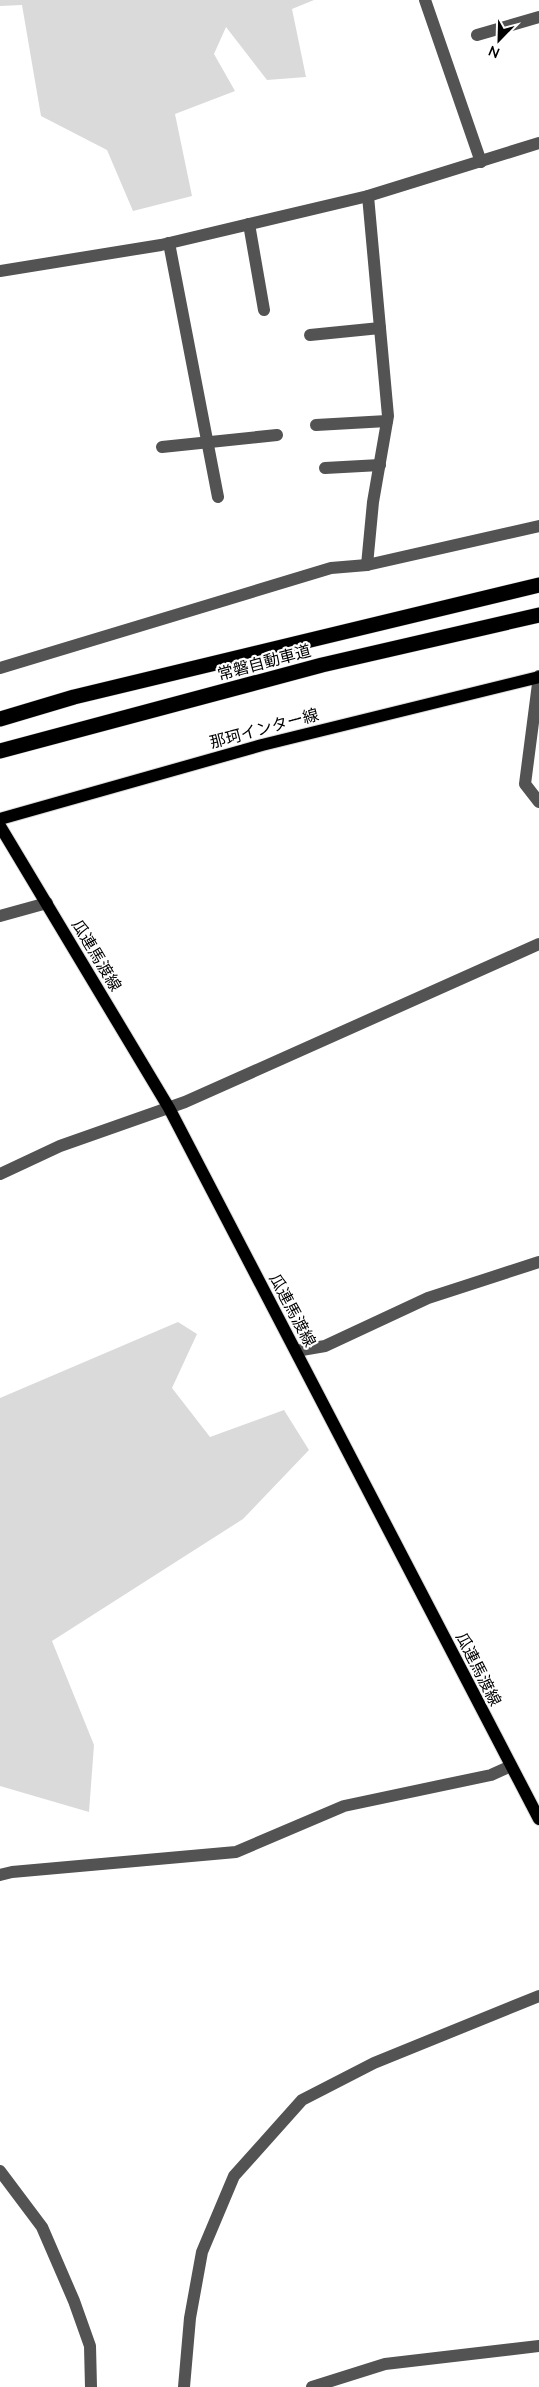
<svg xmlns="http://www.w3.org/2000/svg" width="539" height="2387" viewBox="0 0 539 2387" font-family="'Nunito Sans','Noto Sans JP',sans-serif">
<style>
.green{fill:#dadada}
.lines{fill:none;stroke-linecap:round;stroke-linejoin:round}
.major-casing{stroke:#dbdbdb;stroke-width:14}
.highway-casing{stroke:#dbdbdb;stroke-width:16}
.minor{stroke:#535353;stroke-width:12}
.major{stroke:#000;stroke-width:12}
.highway{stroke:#000;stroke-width:15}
.labels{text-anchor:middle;stroke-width:4.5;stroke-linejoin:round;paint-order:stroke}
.street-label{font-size:16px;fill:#000;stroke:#fff}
</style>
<rect width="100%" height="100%" fill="#fff"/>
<g class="green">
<path d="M 0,0 L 314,0 L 292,9 L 306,77 L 267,80 L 226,27 L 214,54 L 235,91 L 175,114 L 192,196 L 133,211 L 107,150 L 41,116 L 22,5 L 0,6 Z"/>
<path d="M 178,1322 L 197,1334 L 172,1388 L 210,1437 L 284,1410 L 309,1450 L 243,1519 L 52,1641 L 94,1745 L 89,1812 L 0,1786 L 0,1398 Z"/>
</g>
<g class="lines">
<g class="major-casing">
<g id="major">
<path d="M 0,819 L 262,745 L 539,677"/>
<path d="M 0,826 L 169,1108 L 539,1819"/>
</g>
</g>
<g class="highway-casing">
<g id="highway">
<path d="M 0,719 L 74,697 L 539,585"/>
<path d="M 0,751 L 322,665 L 539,615"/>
</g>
</g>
<g class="minor">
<path d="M 425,0 L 481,162"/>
<path d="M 477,35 L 539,17"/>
<path d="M 249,224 L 264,310"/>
<path d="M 169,243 L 218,497"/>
<path d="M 0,271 L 161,245 L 368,196 L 539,143"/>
<path d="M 310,335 L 380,328"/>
<path d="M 316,425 L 387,421"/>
<path d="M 162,447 L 277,435"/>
<path d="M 325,468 L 380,465"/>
<path d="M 367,565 L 373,502 L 388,416 L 368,196"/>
<path d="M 0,668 L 331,568 L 367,565 L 539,526"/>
<path d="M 539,676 L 525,784 L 539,802"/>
<path d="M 0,916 L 47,903"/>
<path d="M 0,1174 L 60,1146 L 185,1102 L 539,944"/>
<path d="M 296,1351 L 325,1346 L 428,1298 L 539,1262"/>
<path d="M 0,1875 L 12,1872 L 236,1852 L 344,1806 L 491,1775 L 511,1766"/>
<path d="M 0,2171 L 42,2227 L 74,2301 L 90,2346 L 91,2387"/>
<path d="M 184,2387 L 190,2318 L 202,2252 L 234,2176 L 302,2100 L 374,2063 L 539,1996"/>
<path d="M 312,2387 L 385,2364 L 539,2346"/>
</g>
<use href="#major" class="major"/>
<use href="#highway" class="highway"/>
</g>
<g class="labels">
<g class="street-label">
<text transform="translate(264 662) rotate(-15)" y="6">常磐自動車道</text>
<text transform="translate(264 728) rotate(-15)" y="6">那珂インター線</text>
<text transform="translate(97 955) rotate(59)" y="6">瓜連馬渡線</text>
<text transform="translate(293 1310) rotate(62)" y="6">瓜連馬渡線</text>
<text transform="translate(479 1669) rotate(63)" y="6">瓜連馬渡線</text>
</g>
</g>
<g transform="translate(499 40) rotate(203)" stroke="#ffffff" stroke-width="4" paint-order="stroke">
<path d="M0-4L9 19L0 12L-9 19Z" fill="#000000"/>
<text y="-8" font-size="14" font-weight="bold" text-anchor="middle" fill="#000000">N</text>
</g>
</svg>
